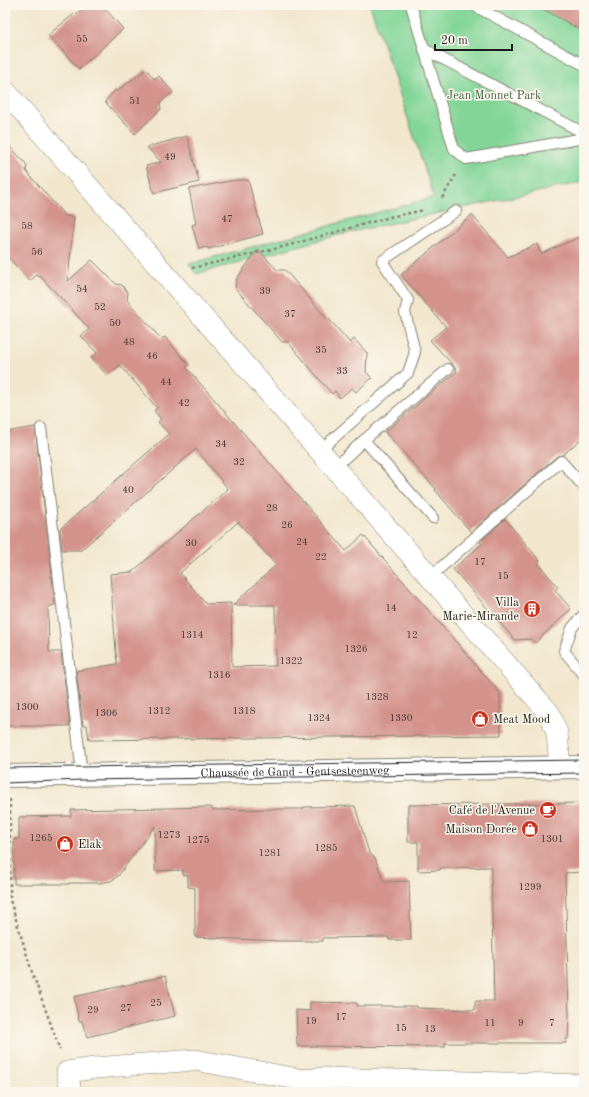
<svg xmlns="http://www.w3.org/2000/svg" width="589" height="1097" viewBox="0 0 589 1097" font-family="'Old Standard TT',serif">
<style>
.green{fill:#82d597;stroke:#4f785a}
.building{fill:#d3928a;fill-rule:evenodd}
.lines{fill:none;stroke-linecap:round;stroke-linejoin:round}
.lane-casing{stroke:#878274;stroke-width:12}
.street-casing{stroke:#878274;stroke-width:22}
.secondary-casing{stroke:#878274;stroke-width:24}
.path{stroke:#878274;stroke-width:2.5;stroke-dasharray:3 3;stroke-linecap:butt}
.lane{stroke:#fff;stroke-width:10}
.street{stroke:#fff;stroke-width:21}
.secondary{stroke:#fff;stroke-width:22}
.tram{stroke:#1c1c1c;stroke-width:1}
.labels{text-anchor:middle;stroke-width:3;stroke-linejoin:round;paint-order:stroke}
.number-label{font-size:10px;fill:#4a3a38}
.park-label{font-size:12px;fill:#405d47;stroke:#fbf7ec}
.poi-label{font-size:12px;fill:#1c1c1c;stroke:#fbf7ec;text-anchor:end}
.street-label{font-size:12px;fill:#1c1c1c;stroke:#fbf7ec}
</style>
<rect width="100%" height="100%" fill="#fbf7ec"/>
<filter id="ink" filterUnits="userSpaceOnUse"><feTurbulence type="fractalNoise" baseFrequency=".025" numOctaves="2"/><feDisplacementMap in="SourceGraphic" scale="8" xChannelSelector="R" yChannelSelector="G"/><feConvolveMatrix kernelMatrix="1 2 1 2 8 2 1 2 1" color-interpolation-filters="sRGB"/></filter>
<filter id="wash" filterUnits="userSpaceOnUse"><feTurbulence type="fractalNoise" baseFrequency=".012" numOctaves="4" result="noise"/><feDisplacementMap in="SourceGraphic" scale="16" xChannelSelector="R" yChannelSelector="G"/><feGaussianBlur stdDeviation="0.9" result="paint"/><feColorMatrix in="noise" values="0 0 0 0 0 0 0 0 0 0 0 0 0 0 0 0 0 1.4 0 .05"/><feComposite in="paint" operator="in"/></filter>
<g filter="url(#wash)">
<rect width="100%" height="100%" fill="#f2e7cd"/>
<path class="green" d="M 370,5 L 584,5 L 584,182 L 346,233 L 196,274 L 189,264 L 434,197 Z"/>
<g id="blocks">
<g class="building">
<path d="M 87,5 L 102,5 L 123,29 L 79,69 L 48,35 L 74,14 L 75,15 Z"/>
<path d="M 536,5 L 584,5 L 584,32 Z"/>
<path d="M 146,69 L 154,79 L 159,76 L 173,92 L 160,103 L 161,109 L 135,134 L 105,102 L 115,90 L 117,91 Z"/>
<path d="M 187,136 L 199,182 L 154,193 L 146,166 L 161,162 L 147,147 Z"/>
<path d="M 5,141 L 27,165 L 26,171 L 65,216 L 74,217 L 68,281 L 92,260 L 116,284 L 122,285 L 128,293 L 127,300 L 161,339 L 165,337 L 189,365 L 186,367 L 346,551 L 363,535 L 500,693 L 501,735 L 89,740 L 87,725 L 83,725 L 76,671 L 117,664 L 110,574 L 132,572 L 228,489 L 196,449 L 81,550 L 62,550 L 60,529 L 169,434 L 158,422 L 161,419 L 154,411 L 157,408 L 120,365 L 107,375 L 91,358 L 97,353 L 81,336 L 89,329 L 74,312 L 40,276 L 39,277 L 37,275 L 30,281 L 5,254 ZM 238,522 L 276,565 L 233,605 L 275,605 L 276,666 L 232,667 L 231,603 L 206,604 L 180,573 Z"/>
<path d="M 235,180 L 248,180 L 263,234 L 209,249 L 206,247 L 199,249 L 192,225 L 196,224 L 189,189 Z"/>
<path d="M 472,215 L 508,257 L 537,244 L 541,254 L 584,235 L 584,436 L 563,455 L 557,456 L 471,532 L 435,490 L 436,489 L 385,432 L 457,371 L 453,365 L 430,340 L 446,327 L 401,275 Z"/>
<path d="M 258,249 L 277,270 L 285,270 L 328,320 L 329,319 L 350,343 L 354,339 L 367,353 L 366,372 L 372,378 L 356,392 L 352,388 L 340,398 L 335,391 L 332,394 L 288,342 L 282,342 L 235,288 L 236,280 Z"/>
<path d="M 35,427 L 52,575 L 50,577 L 52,577 L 55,605 L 48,607 L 49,652 L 61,652 L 70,726 L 5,726 L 5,432 Z"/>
<path d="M 505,519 L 540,561 L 538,563 L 558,587 L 555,590 L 571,609 L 535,643 L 531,639 L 515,640 L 453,569 L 482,544 L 480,542 Z"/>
<path d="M 584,803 L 584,872 L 565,873 L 569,1015 L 568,1039 L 566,1039 L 566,1043 L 445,1043 L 445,1047 L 297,1046 L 296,1010 L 310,1011 L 310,1002 L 357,1003 L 357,1006 L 417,1006 L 417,1008 L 475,1010 L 475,1001 L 494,1001 L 491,867 L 440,868 L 440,870 L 418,871 L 418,842 L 408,842 L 408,805 Z"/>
<path d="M 355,806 L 369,853 L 375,858 L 384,882 L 409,881 L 411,940 L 389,940 L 388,937 L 323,938 L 323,941 L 280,941 L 195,937 L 195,888 L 188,887 L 188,875 L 183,875 L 183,870 L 155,871 L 155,826 L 118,876 L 111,881 L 99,883 L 69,883 L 69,884 L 14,884 L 14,839 L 19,839 L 19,817 L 71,816 L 71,810 L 212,807 L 212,810 L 282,809 L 303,809 L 304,807 Z"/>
<path d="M 165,976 L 175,1016 L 87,1037 L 82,1021 L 79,1021 L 74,997 Z"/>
</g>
</g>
</g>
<g filter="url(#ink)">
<use href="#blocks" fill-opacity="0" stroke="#878274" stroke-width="1"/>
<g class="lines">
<g class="lane-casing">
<g id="lane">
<path d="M 411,5 L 454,149 L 466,159 L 584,138"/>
<path d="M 473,5 L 584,65"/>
<path d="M 424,49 L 584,133"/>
<path d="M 41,428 L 82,774"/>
<path d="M 364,440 L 433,518"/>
<path d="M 319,451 L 408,373 L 415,352 L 405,312 L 408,300 L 382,261 L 456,211"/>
<path d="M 334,468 L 364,440 L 448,369"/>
<path d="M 430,577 L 561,461 L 584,487"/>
<path d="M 584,614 L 572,628 L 564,651 L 584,675"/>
</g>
</g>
<g class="street-casing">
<g id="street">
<path d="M 5,91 L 549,713 L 557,733 L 560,767"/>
<path d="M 71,1092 L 67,1072 L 95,1068 L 195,1060 L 303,1080 L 323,1078 L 584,1085"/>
</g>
</g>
<g class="secondary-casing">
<g id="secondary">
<path id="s1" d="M 5,776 L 584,767"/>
</g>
</g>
<g class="path">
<path d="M 442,198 L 457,173"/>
<path d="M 192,268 L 282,247 L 390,217 L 424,210"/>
<path d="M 10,799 L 10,900 L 32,972 L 60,1050"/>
</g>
<use href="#lane" class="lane"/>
<use href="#street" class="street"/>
<use href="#secondary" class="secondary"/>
<g class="tram">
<path d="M 5,768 L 584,760"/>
<path d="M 5,783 L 82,780 L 584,773"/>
</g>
</g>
</g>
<defs>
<g id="building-disc" transform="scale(0.9)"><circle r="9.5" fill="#c8321e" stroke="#fbf7ec"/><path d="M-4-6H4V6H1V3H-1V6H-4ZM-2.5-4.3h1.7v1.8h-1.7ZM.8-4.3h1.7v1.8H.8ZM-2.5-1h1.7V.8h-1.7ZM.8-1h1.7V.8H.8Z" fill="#fff"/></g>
<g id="shop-disc" transform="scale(0.9)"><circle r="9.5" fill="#c8321e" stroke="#fbf7ec"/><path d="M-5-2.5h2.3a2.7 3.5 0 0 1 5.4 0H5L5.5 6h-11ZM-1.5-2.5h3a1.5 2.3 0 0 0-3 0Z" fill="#fff"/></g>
<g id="cafe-disc" transform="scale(0.9)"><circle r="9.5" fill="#c8321e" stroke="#fbf7ec"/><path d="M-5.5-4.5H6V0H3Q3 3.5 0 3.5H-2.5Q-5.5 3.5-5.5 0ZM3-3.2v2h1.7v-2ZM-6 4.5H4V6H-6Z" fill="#fff"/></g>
</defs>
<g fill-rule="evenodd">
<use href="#building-disc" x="532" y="609"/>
<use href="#shop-disc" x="480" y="719"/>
<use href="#cafe-disc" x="548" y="810"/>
<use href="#shop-disc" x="530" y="829"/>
<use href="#shop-disc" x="65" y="844"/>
</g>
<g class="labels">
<g class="number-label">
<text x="82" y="42">55</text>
<text x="135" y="104">51</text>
<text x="170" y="160">49</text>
<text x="227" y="222">47</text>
<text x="27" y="229">58</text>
<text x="37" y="255">56</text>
<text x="82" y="292">54</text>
<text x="265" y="294">39</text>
<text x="100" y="310">52</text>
<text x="290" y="317">37</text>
<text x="115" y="326">50</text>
<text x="129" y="345">48</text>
<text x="321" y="353">35</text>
<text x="152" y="359">46</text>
<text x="342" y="374">33</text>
<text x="166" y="385">44</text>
<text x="184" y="406">42</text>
<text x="221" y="447">34</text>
<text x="239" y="465">32</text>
<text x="128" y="493">40</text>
<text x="272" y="511">28</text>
<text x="287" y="528">26</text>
<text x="302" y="545">24</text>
<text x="191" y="546">30</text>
<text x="321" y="560">22</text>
<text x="480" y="565">17</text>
<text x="503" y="579">15</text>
<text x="391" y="611">14</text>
<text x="192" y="638">1314</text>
<text x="412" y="638">12</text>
<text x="356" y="652">1326</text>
<text x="291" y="664">1322</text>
<text x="219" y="678">1316</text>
<text x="377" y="700">1328</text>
<text x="27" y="710">1300</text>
<text x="159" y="714">1312</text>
<text x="244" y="714">1318</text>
<text x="106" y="716">1306</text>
<text x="319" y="721">1324</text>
<text x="401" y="721">1330</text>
<text x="169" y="838">1273</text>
<text x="41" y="841">1265</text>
<text x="552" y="842">1301</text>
<text x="198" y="843">1275</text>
<text x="326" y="851">1285</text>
<text x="270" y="856">1281</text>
<text x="530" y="890">1299</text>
<text x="156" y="1006">25</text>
<text x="126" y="1011">27</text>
<text x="93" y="1013">29</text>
<text x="341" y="1020">17</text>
<text x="311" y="1024">19</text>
<text x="490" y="1026">11</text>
<text x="521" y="1026">9</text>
<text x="552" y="1026">7</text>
<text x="401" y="1031">15</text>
<text x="430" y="1032">13</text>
</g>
<g class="park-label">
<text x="494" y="99">Jean Monnet Park</text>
</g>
<g class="poi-label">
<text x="519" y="606">Villa<tspan x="519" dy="14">Marie-Mirande</tspan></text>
<text x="493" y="723" text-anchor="start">Meat Mood</text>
<text x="535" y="814">Café de l'Avenue</text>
<text x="517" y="833">Maison Dorée</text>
<text x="78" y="848" text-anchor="start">Elak</text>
</g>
<g class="street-label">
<text dy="4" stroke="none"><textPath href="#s1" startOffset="290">Chaussée de Gand - Gentsesteenweg</textPath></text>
</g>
</g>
<rect width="589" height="1097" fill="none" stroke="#fbf7ec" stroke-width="20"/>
<path d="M435 44v6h77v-6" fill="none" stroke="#1c1c1c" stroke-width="2"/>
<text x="441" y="44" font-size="12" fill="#1c1c1c" stroke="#fbf7ec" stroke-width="3" paint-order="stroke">20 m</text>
</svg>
